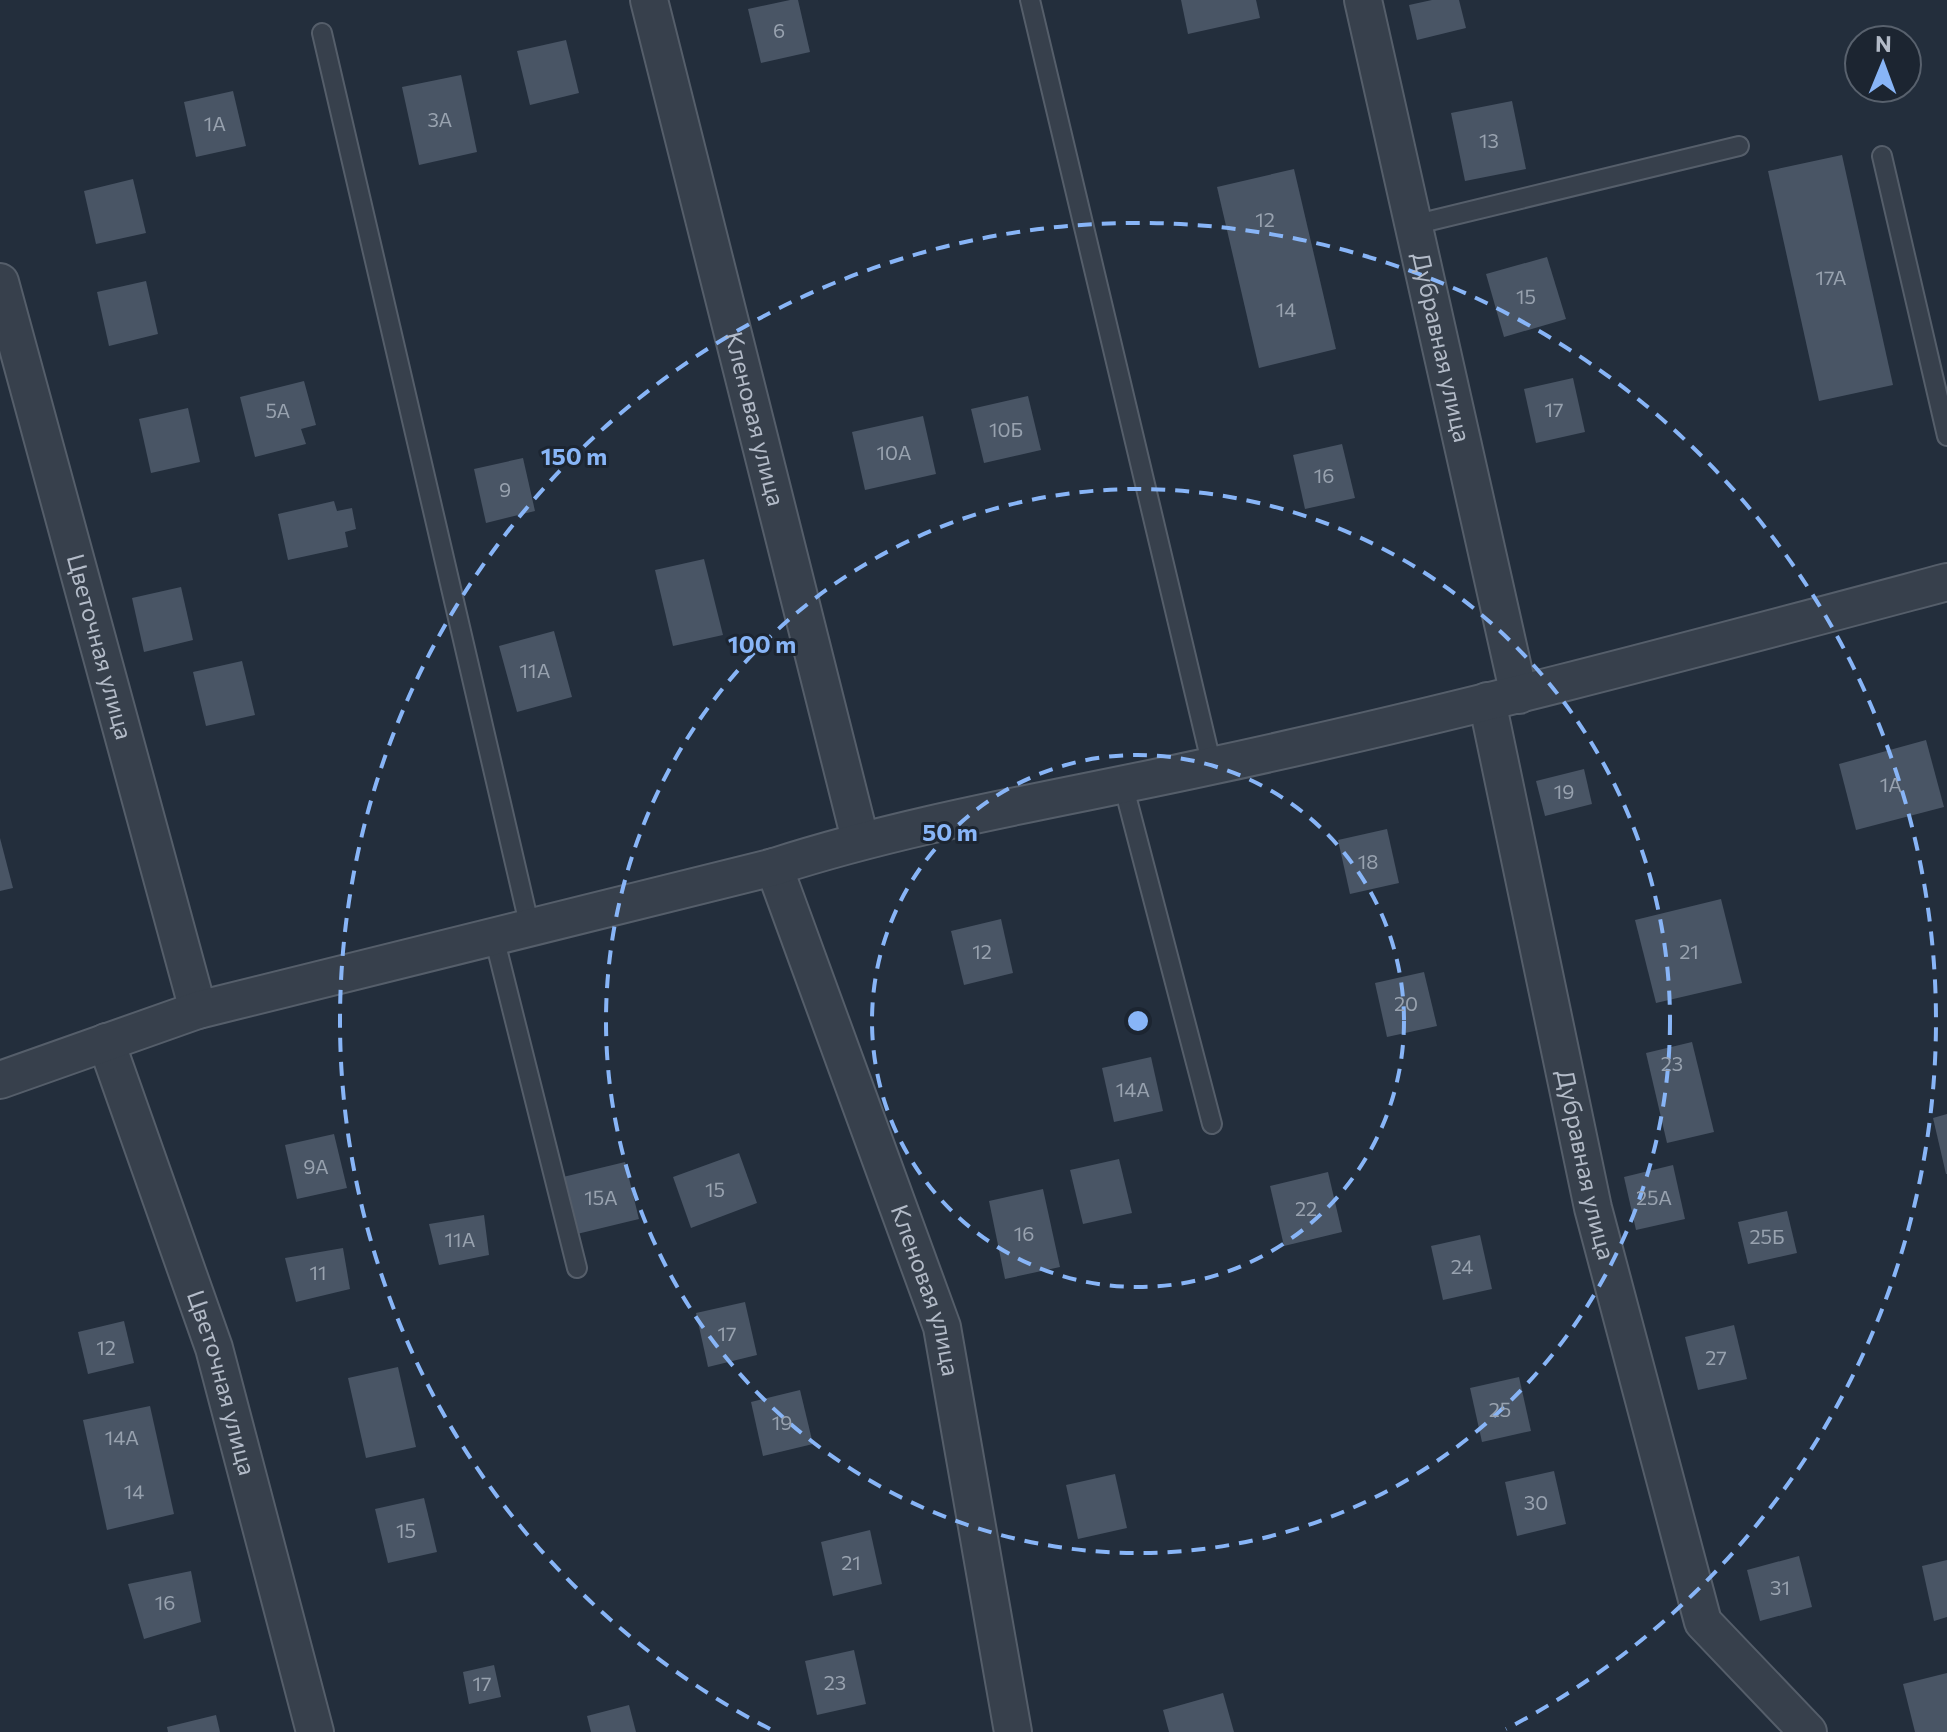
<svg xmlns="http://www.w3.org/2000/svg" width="1947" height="1732" viewBox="0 0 1947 1732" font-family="Commissioner,sans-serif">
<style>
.building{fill:#495565}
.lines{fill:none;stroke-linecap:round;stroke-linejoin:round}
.service-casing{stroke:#555e6a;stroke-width:22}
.minor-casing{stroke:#555e6a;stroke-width:40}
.service{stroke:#37404c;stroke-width:18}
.minor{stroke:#37404c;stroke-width:36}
.ring{fill:none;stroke:#88b5f7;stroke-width:4;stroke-dasharray:14 10}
.labels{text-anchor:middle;stroke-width:6;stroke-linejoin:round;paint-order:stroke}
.number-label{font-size:20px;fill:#98a2af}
.street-label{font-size:24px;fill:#b3bbc8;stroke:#1c2531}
.centre{fill:#88b5f7;stroke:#1c2531;stroke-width:4}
.ring-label{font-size:24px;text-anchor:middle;font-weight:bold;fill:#88b5f7;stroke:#1c2531;stroke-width:6;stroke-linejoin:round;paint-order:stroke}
</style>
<rect width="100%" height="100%" fill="#232e3c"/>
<g class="building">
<path d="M 790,0 L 798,0 L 810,52 L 761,63 L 748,9 Z"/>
<path d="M 1181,0 L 1256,0 L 1260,18 L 1188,34 Z"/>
<path d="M 1432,0 L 1459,0 L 1466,28 L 1417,40 L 1409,5 Z"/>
<path d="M 566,40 L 579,93 L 530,105 L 517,51 Z"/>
<path d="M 461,75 L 477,152 L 419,165 L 402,87 Z"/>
<path d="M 233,91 L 246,146 L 196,157 L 184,102 Z"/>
<path d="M 1512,101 L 1526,169 L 1465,181 L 1451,113 Z"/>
<path d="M 1842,155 L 1893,385 L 1819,401 L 1768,171 Z"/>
<path d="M 1294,169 L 1336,349 L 1259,368 L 1217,187 Z"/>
<path d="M 133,179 L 146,233 L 96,244 L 84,191 Z"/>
<path d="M 1547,257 L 1566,319 L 1504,337 L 1486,274 Z"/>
<path d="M 146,281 L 158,334 L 109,346 L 97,292 Z"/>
<path d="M 1573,378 L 1585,432 L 1536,443 L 1524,389 Z"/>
<path d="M 304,381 L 316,425 L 301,429 L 306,444 L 255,457 L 240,397 Z"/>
<path d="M 1028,396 L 1041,450 L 984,463 L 971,409 Z"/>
<path d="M 188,408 L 200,462 L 151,473 L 139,419 Z"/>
<path d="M 923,416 L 936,474 L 865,490 L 852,432 Z"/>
<path d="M 1342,444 L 1355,498 L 1305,509 L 1293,455 Z"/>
<path d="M 523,458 L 535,511 L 486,523 L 474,469 Z"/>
<path d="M 334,501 L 337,511 L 352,508 L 356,529 L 345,532 L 348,547 L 288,560 L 278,514 Z"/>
<path d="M 704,559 L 723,635 L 673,646 L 655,570 Z"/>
<path d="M 181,587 L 193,640 L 144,652 L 132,598 Z"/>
<path d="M 554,631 L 572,697 L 517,712 L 499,646 Z"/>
<path d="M 242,661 L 255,715 L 206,726 L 193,672 Z"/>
<path d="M 1926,740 L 1944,807 L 1856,830 L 1839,764 Z"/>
<path d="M 1584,769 L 1592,804 L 1545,816 L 1536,781 Z"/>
<path d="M 1387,829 L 1399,883 L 1350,894 L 1338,840 Z"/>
<path d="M 0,838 L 13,888 L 0,891 Z"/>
<path d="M 1721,899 L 1742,983 L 1656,1003 L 1635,920 Z"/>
<path d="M 1001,919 L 1013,973 L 964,985 L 951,931 Z"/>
<path d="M 1424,972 L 1437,1026 L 1387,1037 L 1375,983 Z"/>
<path d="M 1692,1042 L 1714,1132 L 1667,1143 L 1646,1053 Z"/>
<path d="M 1151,1057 L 1163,1111 L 1114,1122 L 1102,1068 Z"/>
<path d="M 1947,1114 L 1947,1174 L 1946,1174 L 1933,1118 Z"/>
<path d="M 334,1134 L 347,1188 L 297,1199 L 285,1145 Z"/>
<path d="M 739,1153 L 757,1203 L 691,1228 L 673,1177 Z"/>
<path d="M 1119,1159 L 1132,1213 L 1083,1224 L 1070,1170 Z"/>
<path d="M 625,1162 L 639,1219 L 577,1234 L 563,1177 Z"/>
<path d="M 1673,1165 L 1685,1219 L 1636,1230 L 1624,1177 Z"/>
<path d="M 1328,1172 L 1342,1232 L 1284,1246 L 1270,1186 Z"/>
<path d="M 1043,1189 L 1060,1267 L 1005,1279 L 989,1201 Z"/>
<path d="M 1787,1211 L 1797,1253 L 1748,1264 L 1738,1222 Z"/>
<path d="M 484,1215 L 489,1255 L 439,1265 L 429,1224 Z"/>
<path d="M 1480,1235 L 1492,1289 L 1443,1300 L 1431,1246 Z"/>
<path d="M 343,1248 L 350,1289 L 296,1302 L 285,1258 Z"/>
<path d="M 745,1302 L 757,1355 L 708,1367 L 696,1313 Z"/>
<path d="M 124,1321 L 134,1363 L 88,1374 L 78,1332 Z"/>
<path d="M 1734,1325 L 1747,1379 L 1698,1390 L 1685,1337 Z"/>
<path d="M 398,1367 L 416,1447 L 366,1458 L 348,1378 Z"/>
<path d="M 1519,1377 L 1531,1431 L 1482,1442 L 1470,1388 Z"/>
<path d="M 800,1390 L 813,1444 L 763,1456 L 751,1402 Z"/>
<path d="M 150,1406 L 174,1514 L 107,1530 L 83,1420 Z"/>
<path d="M 1554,1471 L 1566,1524 L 1517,1536 L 1505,1482 Z"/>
<path d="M 1115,1474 L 1127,1528 L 1078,1539 L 1066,1485 Z"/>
<path d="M 424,1498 L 437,1552 L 388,1563 L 375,1509 Z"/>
<path d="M 870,1530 L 882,1584 L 833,1596 L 821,1542 Z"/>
<path d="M 1799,1556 L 1812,1607 L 1760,1621 L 1747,1570 Z"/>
<path d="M 1947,1560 L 1947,1617 L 1934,1621 L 1922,1566 Z"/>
<path d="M 191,1571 L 201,1622 L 144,1639 L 128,1584 Z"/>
<path d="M 854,1650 L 866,1704 L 817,1715 L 805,1661 Z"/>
<path d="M 494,1665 L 501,1697 L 469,1704 L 463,1672 Z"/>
<path d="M 1947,1673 L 1947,1732 L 1915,1732 L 1903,1684 Z"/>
<path d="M 1223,1693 L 1234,1732 L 1169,1732 L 1163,1710 Z"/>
<path d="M 629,1705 L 636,1732 L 591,1732 L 587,1716 Z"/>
<path d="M 216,1715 L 220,1732 L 168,1732 L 167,1727 Z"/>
</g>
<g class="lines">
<g class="service-casing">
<g id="service">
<path d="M 1030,0 L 1212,766"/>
<path d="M 322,33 L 530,928"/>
<path d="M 1882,156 L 1947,436"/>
<path d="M 1413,225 L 1739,146"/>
<path d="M 1123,784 L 1212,1124"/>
<path d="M 494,937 L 577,1268"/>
</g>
</g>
<g class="minor-casing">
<g id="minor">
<path id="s1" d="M 649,0 L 860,839"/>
<path id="s2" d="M 1363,0 L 1519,695"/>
<path id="s3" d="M 0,282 L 198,1010"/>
<path id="s4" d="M 1487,701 L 1593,1208 L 1703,1622 L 1808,1732"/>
<path id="s5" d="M 774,867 L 942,1327 L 1013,1732"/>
<path id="s6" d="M 106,1042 L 214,1348 L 315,1732"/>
<path d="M 0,1080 L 198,1010 L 774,867 C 917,821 1065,798 1211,766 C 1458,713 1703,647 1947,582"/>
</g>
</g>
<use href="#service" class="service"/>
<use href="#minor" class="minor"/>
</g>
<g class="ring">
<circle cx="1138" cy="1021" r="266"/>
<circle cx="1138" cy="1021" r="532"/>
<path d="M770 1729A798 798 0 1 1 1506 1729"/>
</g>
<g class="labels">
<g class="number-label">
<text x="779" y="38">6</text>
<text x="440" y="127">3А</text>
<text x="215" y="131">1А</text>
<text x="1489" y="148">13</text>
<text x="1265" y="227">12</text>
<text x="1831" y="285">17А</text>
<text x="1526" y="304">15</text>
<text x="1286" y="317">14</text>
<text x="1554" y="417">17</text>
<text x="278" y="418">5А</text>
<text x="1006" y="437">10Б</text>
<text x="894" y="460">10А</text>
<text x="1324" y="483">16</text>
<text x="505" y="497">9</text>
<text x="535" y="678">11А</text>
<text x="1891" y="792">1А</text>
<text x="1564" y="799">19</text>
<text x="1368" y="869">18</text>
<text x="982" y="959">12</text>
<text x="1689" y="959">21</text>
<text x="1406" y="1011">20</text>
<text x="1672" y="1071">23</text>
<text x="1133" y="1097">14А</text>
<text x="316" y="1174">9А</text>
<text x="715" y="1197">15</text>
<text x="601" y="1205">15А</text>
<text x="1654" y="1205">25А</text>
<text x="1306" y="1216">22</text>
<text x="1024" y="1241">16</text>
<text x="1767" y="1244">25Б</text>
<text x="460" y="1247">11А</text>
<text x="1462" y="1274">24</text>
<text x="318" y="1280">11</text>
<text x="727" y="1341">17</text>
<text x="106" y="1355">12</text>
<text x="1716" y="1365">27</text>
<text x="1500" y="1417">25</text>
<text x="782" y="1430">19</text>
<text x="122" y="1445">14А</text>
<text x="134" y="1499">14</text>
<text x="1536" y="1510">30</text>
<text x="406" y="1538">15</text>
<text x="851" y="1570">21</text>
<text x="1780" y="1595">31</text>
<text x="165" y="1610">16</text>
<text x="835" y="1690">23</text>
<text x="482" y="1691">17</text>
</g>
<g class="street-label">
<text dy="8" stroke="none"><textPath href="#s2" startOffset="356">Дубравная улица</textPath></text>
<text dy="8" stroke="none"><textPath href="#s1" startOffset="432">Кленовая улица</textPath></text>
<text dy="8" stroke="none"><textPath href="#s3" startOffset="378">Цветочная улица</textPath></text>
<text dy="8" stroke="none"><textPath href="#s4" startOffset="474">Дубравная улица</textPath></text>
<text dy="8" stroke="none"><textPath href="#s5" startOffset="450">Кленовая улица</textPath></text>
<text dy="8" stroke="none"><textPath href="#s6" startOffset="360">Цветочная улица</textPath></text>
</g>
</g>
<circle cx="1138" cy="1021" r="12" class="centre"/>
<g class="ring-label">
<text x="574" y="465">150 m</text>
<text x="762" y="653">100 m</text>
<text x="950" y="841">50 m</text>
</g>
<g transform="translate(1883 64) rotate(1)"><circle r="38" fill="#1c2531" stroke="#58616d" stroke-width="2"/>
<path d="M0-6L14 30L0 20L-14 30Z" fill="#88b5f7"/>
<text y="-12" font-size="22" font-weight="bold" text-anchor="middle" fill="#b3bbc8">N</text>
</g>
</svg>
